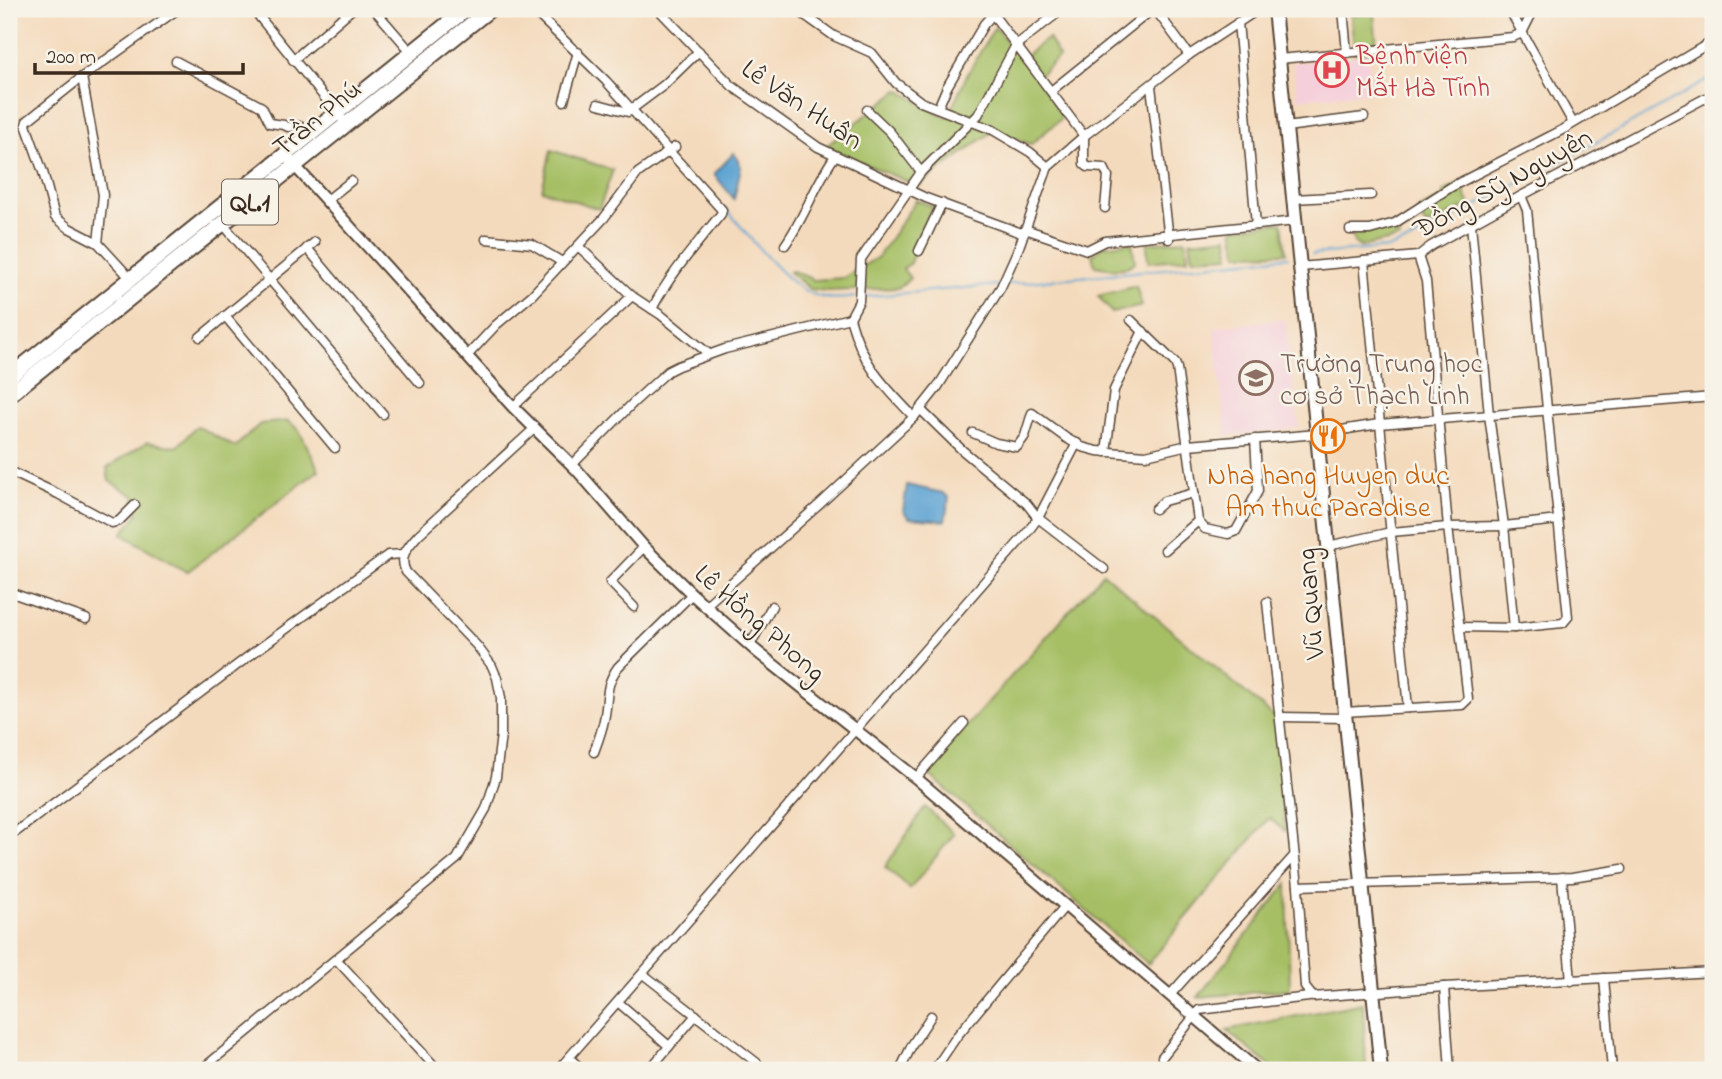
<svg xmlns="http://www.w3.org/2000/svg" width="1722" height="1079" viewBox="0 0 1722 1079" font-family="'Indie Flower',sans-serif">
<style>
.built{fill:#f5cfda}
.green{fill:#a6bf65;stroke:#707442;stroke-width:2}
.water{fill:#5ca2d2;stroke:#4c6678;stroke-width:2}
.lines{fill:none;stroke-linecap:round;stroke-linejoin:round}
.stream{stroke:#5ca2d2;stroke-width:2}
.minor-casing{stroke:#574436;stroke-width:11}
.tertiary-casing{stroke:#574436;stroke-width:14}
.secondary-casing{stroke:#574436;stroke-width:16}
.primary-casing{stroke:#574436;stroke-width:18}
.minor{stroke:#fff;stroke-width:8}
.tertiary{stroke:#fff;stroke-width:10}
.secondary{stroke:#fff;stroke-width:12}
.primary{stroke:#fff;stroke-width:14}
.labels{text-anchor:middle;stroke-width:5;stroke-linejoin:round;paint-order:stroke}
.shield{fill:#f7f3e8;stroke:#73665b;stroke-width:2}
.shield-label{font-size:26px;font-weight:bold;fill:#3b2a1e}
.health-label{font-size:28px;fill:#be3a42;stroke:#f7f3e8;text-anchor:start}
.street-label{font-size:28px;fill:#3b2a1e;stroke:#f7f3e8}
.education-label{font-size:28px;fill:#785e54;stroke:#f7f3e8;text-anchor:start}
.food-label{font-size:28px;fill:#c56008;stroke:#f7f3e8}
</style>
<rect width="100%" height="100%" fill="#f7f3e8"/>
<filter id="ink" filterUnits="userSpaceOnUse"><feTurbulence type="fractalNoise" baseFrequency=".0143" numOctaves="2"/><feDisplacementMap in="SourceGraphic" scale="14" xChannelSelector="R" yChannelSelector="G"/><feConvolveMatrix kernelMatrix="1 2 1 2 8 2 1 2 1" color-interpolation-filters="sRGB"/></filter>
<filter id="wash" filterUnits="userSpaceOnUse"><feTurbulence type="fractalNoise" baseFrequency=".00686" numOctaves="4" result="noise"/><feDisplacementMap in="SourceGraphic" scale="28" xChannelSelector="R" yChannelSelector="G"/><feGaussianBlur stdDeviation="1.57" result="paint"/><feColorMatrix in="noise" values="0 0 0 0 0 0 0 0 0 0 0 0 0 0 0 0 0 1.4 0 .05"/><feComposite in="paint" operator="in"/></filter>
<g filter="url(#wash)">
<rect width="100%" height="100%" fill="#f4dabc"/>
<g class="built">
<path d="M 1368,55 L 1371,78 L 1382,77 L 1383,91 L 1298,99 L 1293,63 Z"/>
<path d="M 1285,319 L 1299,428 L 1226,436 L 1214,327 Z"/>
</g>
<g class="green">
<path d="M 1374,13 L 1377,51 L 1354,53 L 1351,15 Z"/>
<path d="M 995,27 L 1021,59 L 1048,38 L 1059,57 L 1037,77 L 1063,117 L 1031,144 L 993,131 L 918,186 L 825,147 L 899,90 L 947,118 L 968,73 Z"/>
<path d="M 551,150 L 613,170 L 599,209 L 542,190 Z"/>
<path d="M 1460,183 L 1470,205 L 1426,226 L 1418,210 L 1443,197 L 1443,192 Z"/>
<path d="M 916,200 L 932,206 L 910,263 L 903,269 L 910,278 L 898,288 L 828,291 L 810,289 L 789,272 L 793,271 L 814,280 L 843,278 L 878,257 Z"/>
<path d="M 1282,222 L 1286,253 L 1238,254 L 1233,228 Z"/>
<path d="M 1351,224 L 1395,226 L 1400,238 L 1360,247 L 1354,243 Z"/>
<path d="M 1228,237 L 1229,256 L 1193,258 L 1190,241 Z"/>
<path d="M 1186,240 L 1188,258 L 1148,262 L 1147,243 Z"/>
<path d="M 1132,242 L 1135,262 C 1122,272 1111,269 1095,266 L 1092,255 L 1103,246 Z"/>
<path d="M 1136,286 L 1142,306 L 1112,313 L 1098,296 Z"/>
<path d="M 288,421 L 299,430 L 319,470 L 187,572 L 122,534 L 138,514 L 134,496 L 109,481 L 107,468 L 147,442 L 177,447 L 197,426 L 235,447 L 260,424 Z"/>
<path d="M 1103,573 L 1278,720 L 1285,831 L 1269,818 L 1148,964 L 926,772 Z"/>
<path d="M 925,807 L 954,834 L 910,889 L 885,867 Z"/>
<path d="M 1287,884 L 1290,989 L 1198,997 Z"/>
<path d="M 1363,1003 L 1366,1070 L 1275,1070 L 1226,1030 Z"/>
</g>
<g class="water">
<path d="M 734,153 L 741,167 L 734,199 L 714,174 Z"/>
<path d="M 907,485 L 943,493 L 949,498 L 945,521 L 909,518 L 903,511 Z"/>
</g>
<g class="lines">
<g class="stream">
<path d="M 726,209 C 746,232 785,284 812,294 C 827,300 840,299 855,297"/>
<path d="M 1312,254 L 1389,248 L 1409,241 L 1610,135 L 1713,77"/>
<path d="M 1007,284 L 1288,257"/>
<path d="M 861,297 L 998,285"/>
</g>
</g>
</g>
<g filter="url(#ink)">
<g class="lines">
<g class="minor-casing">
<g id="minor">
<path d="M 253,9 L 346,124"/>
<path d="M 374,9 L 412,53"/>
<path d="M 532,9 L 606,81 L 722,210 L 721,214 C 696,245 670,274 652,309"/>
<path d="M 658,9 L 732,86 L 818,147 L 926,198 L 1024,234"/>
<path d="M 796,9 L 834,36 L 872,53 L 896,83 L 921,102 L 993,130 L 1030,152 L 1048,167"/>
<path d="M 989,9 L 1084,136 L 1084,164 L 1088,167 L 1104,168 L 1108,176 L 1105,208"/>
<path d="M 1155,9 L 1189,55"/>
<path d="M 1343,9 L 1347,53"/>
<path d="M 1509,9 L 1573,123"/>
<path d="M 9,17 L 16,9"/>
<path d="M 1238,22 L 1256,225"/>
<path d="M 1522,33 L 1534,9"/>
<path d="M 1279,59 L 1513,37 L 1522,33"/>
<path d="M 293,60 L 352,9"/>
<path d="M 176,61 L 262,107 L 270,123 L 284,125 L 288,127 L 300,126 L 307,138"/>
<path d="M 82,77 L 27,121 L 26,125 L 43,172 L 55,217 L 69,228 L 98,243"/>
<path d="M 1151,86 L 1169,239"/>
<path d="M 1051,91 L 1153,9"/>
<path d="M 564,101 L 578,52"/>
<path d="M 598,104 L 628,112 L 664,85 L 699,51"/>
<path d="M 938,108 L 947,87 L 984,24 L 993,14"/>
<path d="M 867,110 L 890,132 L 921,172"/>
<path d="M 1286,127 L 1364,117"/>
<path d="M 1293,199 L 1371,195"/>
<path d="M 326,201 L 351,181"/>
<path d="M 223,224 L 383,414"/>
<path d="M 1471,224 L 1489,415 L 1504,526 L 1514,628"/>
<path d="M 1025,229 L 1087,250 L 1105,241 L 1296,221"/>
<path d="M 1350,230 L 1370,230 L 1395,223 L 1451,187 L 1564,129 L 1713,41"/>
<path d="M 486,239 L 532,244 L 562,262"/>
<path d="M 785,245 C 805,217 815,184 835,156"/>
<path d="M 578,246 L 632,296 L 661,315 L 709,354"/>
<path d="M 307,248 L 420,383"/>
<path d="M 919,251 L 942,203"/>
<path d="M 1364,261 L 1408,708"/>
<path d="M 1300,267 L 1418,256 L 1431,246 L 1521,196 L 1713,94"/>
<path d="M 132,280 L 98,243 L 103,195 L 82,77 L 178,9"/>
<path d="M 225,316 L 335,448"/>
<path d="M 1131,320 L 1175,363 L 1177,368 L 1198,521 L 1205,529 L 1228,534 L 1236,531 L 1258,491 L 1255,439"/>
<path d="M 200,337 L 315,242"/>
<path d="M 467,356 L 496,325 L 532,295 L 604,218 L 638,173 L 675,147"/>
<path d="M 513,407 L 632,296"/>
<path d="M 920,409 L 962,450 L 1027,504 L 1038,518 L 1104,569"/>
<path d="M 914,417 C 881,383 863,365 850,318 L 859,301 L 861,259 L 921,172 L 978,115 L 1016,45 L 1063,9"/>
<path d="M 973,433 L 996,443 L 1017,447 L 1025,436 L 1032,413 L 1066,438 L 1082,447 L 1097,451 L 1146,455 L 1188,445 L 1317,434 L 1379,424 L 1713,397"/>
<path d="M 1106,452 L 1114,390 L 1143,331"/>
<path d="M 572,465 L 634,402 L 668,371 L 678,366 L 725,349 L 850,318"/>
<path d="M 9,471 L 58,494 L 112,523 L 119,521 L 135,505"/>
<path d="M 1155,509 L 1164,501 L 1194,493"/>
<path d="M 1328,546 L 1391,532 L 1448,527 L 1504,526 L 1558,520"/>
<path d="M 1165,550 L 1198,521"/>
<path d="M 9,592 L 86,619"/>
<path d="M 1267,602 L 1298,886 L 1305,987 L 1313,997 L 1444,987 L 1713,972"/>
<path d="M 705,606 L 820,504 L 914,417 L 937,388 L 1001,287 L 1019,247 L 1048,167 L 1084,136 L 1189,55 L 1259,9"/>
<path d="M 634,607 L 610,582 L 644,547"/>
<path d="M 1460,627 L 1514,628 L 1563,623 L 1568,617 L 1527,210 L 1521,196"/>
<path d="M 750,645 L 772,606"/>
<path d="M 1344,712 L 1462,705 L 1468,699 L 1448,527 L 1426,281 L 1418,256"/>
<path d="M 1280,717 L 1345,718"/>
<path d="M 594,752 C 598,741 602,731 604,720 C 609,698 604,686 618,667 L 692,594"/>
<path d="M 916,778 L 964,723"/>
<path d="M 9,837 L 257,650 L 388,555 L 403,554"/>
<path d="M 1562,877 L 1571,981"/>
<path d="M 1298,886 L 1572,877 L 1622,869"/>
<path d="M 337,960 L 438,1070"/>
<path d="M 643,974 L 757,1063 L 762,1070"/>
<path d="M 1604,978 L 1612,1070"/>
<path d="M 1444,987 L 1450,1070"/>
<path d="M 1170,995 L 1294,856"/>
<path d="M 619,1003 L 669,1046"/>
<path d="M 1162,1057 L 1199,1010 L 1309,997 L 1308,994"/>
<path d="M 569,1058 L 583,1070"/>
<path d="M 201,1070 L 457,859 L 486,809 L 496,777 L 501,734 L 501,698 L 497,678 L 492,666 L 477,646 L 406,572 C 398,556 408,547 418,535 L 535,428"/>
<path d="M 558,1070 L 1026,534 L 1038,518 L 1077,443"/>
<path d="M 649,1070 L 696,1015"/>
<path d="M 900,1070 L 912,1045 L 931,1016"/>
<path d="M 934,1070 L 957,1036 L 1065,906"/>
</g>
</g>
<g class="tertiary-casing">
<path id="tertiary" d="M 285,155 L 513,407 L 577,470 L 644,547 L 692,594 L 755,650 L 916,778 L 1257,1070"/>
</g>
<g class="secondary-casing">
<path id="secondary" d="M 1274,9 L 1381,1070"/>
</g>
<g class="primary-casing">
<g id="primary">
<path d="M 9,377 L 466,9"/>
<path d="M 9,395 L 490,9"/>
</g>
</g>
<use href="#minor" class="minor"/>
<use href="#tertiary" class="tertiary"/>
<use href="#secondary" class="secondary"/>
<use href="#primary" class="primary"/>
</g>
</g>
<defs>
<g id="hospital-ring" transform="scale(1.75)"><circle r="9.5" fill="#f7f3e8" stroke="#e0444e" stroke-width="1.5"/><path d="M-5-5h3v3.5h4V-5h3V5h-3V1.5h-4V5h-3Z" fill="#e0444e"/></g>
<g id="school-ring" transform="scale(1.75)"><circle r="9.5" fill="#f7f3e8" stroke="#8d6e63" stroke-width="1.5"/><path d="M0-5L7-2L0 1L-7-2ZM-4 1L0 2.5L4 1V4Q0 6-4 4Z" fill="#8d6e63"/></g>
<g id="restaurant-ring" transform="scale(1.75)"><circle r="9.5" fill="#f7f3e8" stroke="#e8710a" stroke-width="1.5"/><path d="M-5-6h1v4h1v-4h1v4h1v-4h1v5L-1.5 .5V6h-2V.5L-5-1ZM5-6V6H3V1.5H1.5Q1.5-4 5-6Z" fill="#e8710a"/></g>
</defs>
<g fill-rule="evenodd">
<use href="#hospital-ring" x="1332" y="70"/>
<use href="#school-ring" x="1256" y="378"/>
<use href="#restaurant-ring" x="1328" y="436"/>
</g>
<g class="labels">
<rect class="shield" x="222" y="179.5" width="56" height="45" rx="5"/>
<g class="shield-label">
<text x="250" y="211">QL.1</text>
</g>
<g class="health-label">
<text x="1356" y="64">Bệnh viện<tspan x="1356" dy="32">Mắt Hà Tĩnh</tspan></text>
</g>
<g class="street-label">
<text transform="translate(803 103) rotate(34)" y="10">Lê Văn Huân</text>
<text transform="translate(316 117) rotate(-39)" y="10">Trần Phú</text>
<text transform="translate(1502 182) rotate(-29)" y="10">Đồng Sỹ Nguyên</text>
<text transform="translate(1309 604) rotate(-95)" y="10">Vũ Quang</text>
<text transform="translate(761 622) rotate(41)" y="10">Lê Hồng Phong</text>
</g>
<g class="education-label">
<text x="1280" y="372">Trường Trung học<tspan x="1280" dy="32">cơ sở Thạch Linh</tspan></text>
</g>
<g class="food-label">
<text x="1328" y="484">Nha hang Huyen duc<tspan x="1328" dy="32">Am thuc Paradise</tspan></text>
</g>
</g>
<rect width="1722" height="1079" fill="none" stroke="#f7f3e8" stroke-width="35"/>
<path d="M35 63v10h208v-10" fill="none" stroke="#3b2a1e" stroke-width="3.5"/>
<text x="46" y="63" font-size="21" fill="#3b2a1e" stroke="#f7f3e8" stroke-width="5" paint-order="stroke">200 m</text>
</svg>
